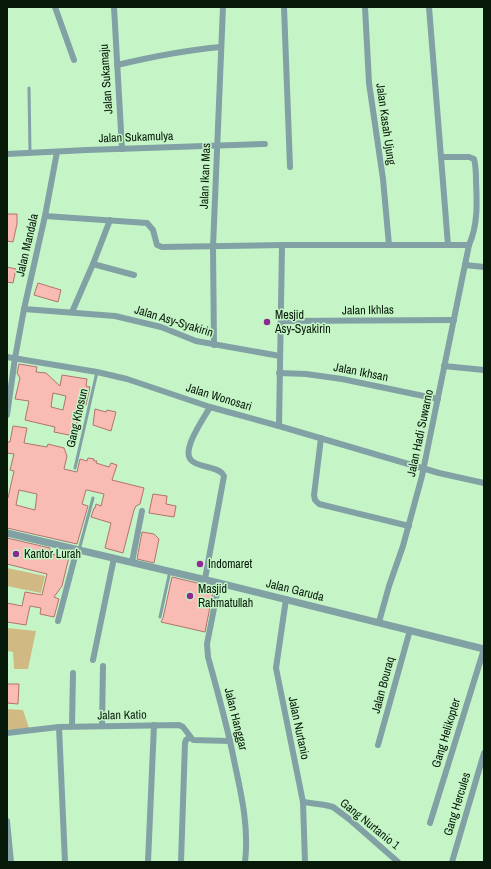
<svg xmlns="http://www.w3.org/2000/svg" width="491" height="869" viewBox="0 0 491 869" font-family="'Archivo Narrow',sans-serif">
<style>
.green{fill:#d1b983}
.building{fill:#f9bcb5;stroke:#b1736c;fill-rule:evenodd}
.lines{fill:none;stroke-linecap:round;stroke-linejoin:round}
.service{stroke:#81a1a5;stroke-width:3}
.minor{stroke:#81a1a5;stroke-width:6}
.tertiary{stroke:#81a1a5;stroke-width:7}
.poi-dot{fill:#8d2a92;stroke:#c5f5c7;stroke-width:1.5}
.labels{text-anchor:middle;stroke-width:3;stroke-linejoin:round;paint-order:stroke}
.street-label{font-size:12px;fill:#071909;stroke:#c5f5c7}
.poi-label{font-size:12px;fill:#071909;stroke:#c5f5c7;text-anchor:start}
</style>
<rect width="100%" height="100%" fill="#c5f5c7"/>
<g class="green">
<path d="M 7,568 L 45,576 L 41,593 L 7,586 Z"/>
<path d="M 7,628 L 36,631 L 28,669 L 14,669 L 13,652 L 7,651 Z"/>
<path d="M 7,709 L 23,710 L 29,728 L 7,730 Z"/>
</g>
<g class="building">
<path d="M 7,214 L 17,214 L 17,224 L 13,242 L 7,241 Z"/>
<path d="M 7,267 L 16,269 L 13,283 L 7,282 Z"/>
<path d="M 38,283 L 61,290 L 58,302 L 34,295 Z"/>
<path d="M 19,364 L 37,367 L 36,372 L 46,373 L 60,386 L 62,375 L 87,379 L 86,386 L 90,387 L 86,405 L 84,404 L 82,413 L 79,413 L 74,436 L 54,432 L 55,427 L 25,420 L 29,401 L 15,399 L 20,378 L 17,373 ZM 53,393 L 66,396 L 63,410 L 51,407 Z"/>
<path d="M 95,409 L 106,412 L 107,410 L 116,412 L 111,431 L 93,425 Z"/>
<path d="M 13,426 L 27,428 L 24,443 L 47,447 L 48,444 L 64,448 L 67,456 L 64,469 L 77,472 L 80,459 L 87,461 L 88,458 L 94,459 L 94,461 L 97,461 L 96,463 L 109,467 L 111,463 L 117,465 L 112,480 L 144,488 L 140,504 L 136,506 L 134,510 L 123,553 L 105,548 L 111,523 L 91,517 L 94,508 L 95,508 L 96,504 L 101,506 L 104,494 L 87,490 L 86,490 L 82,504 L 88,506 L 77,544 L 7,528 L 7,497 L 8,498 L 14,471 L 10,470 L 14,454 L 7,453 L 7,442 L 10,442 ZM 19,490 L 37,494 L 35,510 L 16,505 Z"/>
<path d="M 153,494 L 167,496 L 166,504 L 176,506 L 174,517 L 149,513 Z"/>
<path d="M 142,532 L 154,534 L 159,539 L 154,563 L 137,559 Z"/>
<path d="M 7,538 L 50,548 L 50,554 L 69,557 L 62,586 L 54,597 L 59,599 L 54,617 L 40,614 L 41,608 L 30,606 L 26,625 L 7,622 L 7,603 L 22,606 L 25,592 L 42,595 L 47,574 L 7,564 Z"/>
<path d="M 172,577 L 214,587 L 205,632 L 161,622 L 163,618 Z"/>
<path d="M 7,684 L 19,684 L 18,704 L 7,703 Z"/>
</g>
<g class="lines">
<g class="service">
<path d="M 29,88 L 30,153"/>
<path d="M 75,468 L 97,372"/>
<path d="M 79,550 L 93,498"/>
<path d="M 160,617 L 170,571"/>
</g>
<g class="minor">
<path d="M 55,7 L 74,60"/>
<path d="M 114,7 L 122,149"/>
<path d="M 284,7 L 290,167"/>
<path d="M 365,7 L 369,83 L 383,179 L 389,245"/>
<path d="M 429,7 L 448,245"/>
<path d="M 117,65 C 151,57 185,50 221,47"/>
<path d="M 7,154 L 87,150 L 265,144"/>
<path d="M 45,216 L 147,223 L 153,230 L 157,245 L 162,247 L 282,245 L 469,245"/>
<path d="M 93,264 L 134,275"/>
<path d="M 465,265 L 484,267"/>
<path d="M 24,309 L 115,316 L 161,327 L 196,341 L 280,356"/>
<path d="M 72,312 L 93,264 L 110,220"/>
<path d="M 281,321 L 454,320"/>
<path d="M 214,345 L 213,247 L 223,7"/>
<path d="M 7,357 L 97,372 L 127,379 L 210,407 L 279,426 L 439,473 L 484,483"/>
<path d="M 444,366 L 484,370"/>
<path d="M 279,373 L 306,374 L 342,379 L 438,399"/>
<path d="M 7,415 L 15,358 L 24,309 L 45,216 L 57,152"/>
<path d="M 279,426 L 282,245"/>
<path d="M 321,438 L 314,495 L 315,500 L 319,504 L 409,526"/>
<path d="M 132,562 L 142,511"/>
<path d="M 205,579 L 224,476 C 222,471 217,470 211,468 C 206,466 195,465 191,460 C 181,450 204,418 210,407"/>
<path d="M 219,583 L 207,644 L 208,657 C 218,693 228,728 235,765 C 242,797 249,829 245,862"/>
<path d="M 286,599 L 276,668 L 303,802 L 305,862"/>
<path d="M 58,621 L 77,549"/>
<path d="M 379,622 L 389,586 L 403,546 L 422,476 L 469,245 C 478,225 477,203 476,181 C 476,174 476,166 474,159 L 469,157 L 442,157"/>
<path d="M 93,660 L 114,558"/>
<path d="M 72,726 L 73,673"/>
<path d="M 102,726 L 103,666"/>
<path d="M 59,727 L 65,862"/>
<path d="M 7,733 L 59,727 L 179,725 L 183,727 L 193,740 L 230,741"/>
<path d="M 378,745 L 410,630"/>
<path d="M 303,802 L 325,805 L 333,807 L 349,819 L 398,862"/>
<path d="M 7,821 L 11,862"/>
<path d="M 430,823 L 484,649"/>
<path d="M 148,862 L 154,725"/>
<path d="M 181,862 L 185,743 L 186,740 L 190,737"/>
<path d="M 452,862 L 484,753"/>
</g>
<path class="tertiary" d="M 7,533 L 219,583 L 484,649"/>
</g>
<g class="poi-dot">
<circle cx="267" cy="322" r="4"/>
<circle cx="16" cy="554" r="4"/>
<circle cx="200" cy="564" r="4"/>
<circle cx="190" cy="596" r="4"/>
</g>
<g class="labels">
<g class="street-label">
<text transform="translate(106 79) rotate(-94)" y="4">Jalan Sukamaju</text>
<text transform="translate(386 124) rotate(82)" y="4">Jalan Kasah Ujung</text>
<text transform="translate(136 137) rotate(-2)" y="4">Jalan Sukamulya</text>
<text transform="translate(205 176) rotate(-88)" y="4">Jalan Ikan Mas</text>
<text transform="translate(27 245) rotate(-77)" y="4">Jalan Mandala</text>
<text transform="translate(368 310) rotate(-1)" y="4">Jalan Ikhlas</text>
<text transform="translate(174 321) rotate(17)" y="4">Jalan Asy-Syakirin</text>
<text transform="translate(361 372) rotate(11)" y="4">Jalan Ikhsan</text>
<text transform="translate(219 397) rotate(17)" y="4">Jalan Wonosari</text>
<text transform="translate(77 418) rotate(-77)" y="4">Gang Khosun</text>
<text transform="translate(420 433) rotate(-78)" y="4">Jalan Hadi Suwarno</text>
<text transform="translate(295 590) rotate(14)" y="4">Jalan Garuda</text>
<text transform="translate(383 685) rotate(-75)" y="4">Jalan Bouraq</text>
<text transform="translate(122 715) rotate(-1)" y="4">Jalan Katio</text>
<text transform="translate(236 719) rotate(76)" y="4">Jalan Hanggar</text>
<text transform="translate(299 728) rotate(78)" y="4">Jalan Nurtanio</text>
<text transform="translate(446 733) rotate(-73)" y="4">Gang Helikopter</text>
<text transform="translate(457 804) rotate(-73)" y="4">Gang Hercules</text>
<text transform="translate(370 824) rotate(39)" y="4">Gang Nurtanio 1</text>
</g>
<g class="poi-label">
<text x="275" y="319">Mesjid<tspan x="275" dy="14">Asy-Syakirin</tspan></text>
<text x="24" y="558">Kantor Lurah</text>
<text x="208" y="568">Indomaret</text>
<text x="198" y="593">Masjid<tspan x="198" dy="14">Rahmatullah</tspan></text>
</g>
</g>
<rect width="491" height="869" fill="none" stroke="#071909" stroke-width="16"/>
</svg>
